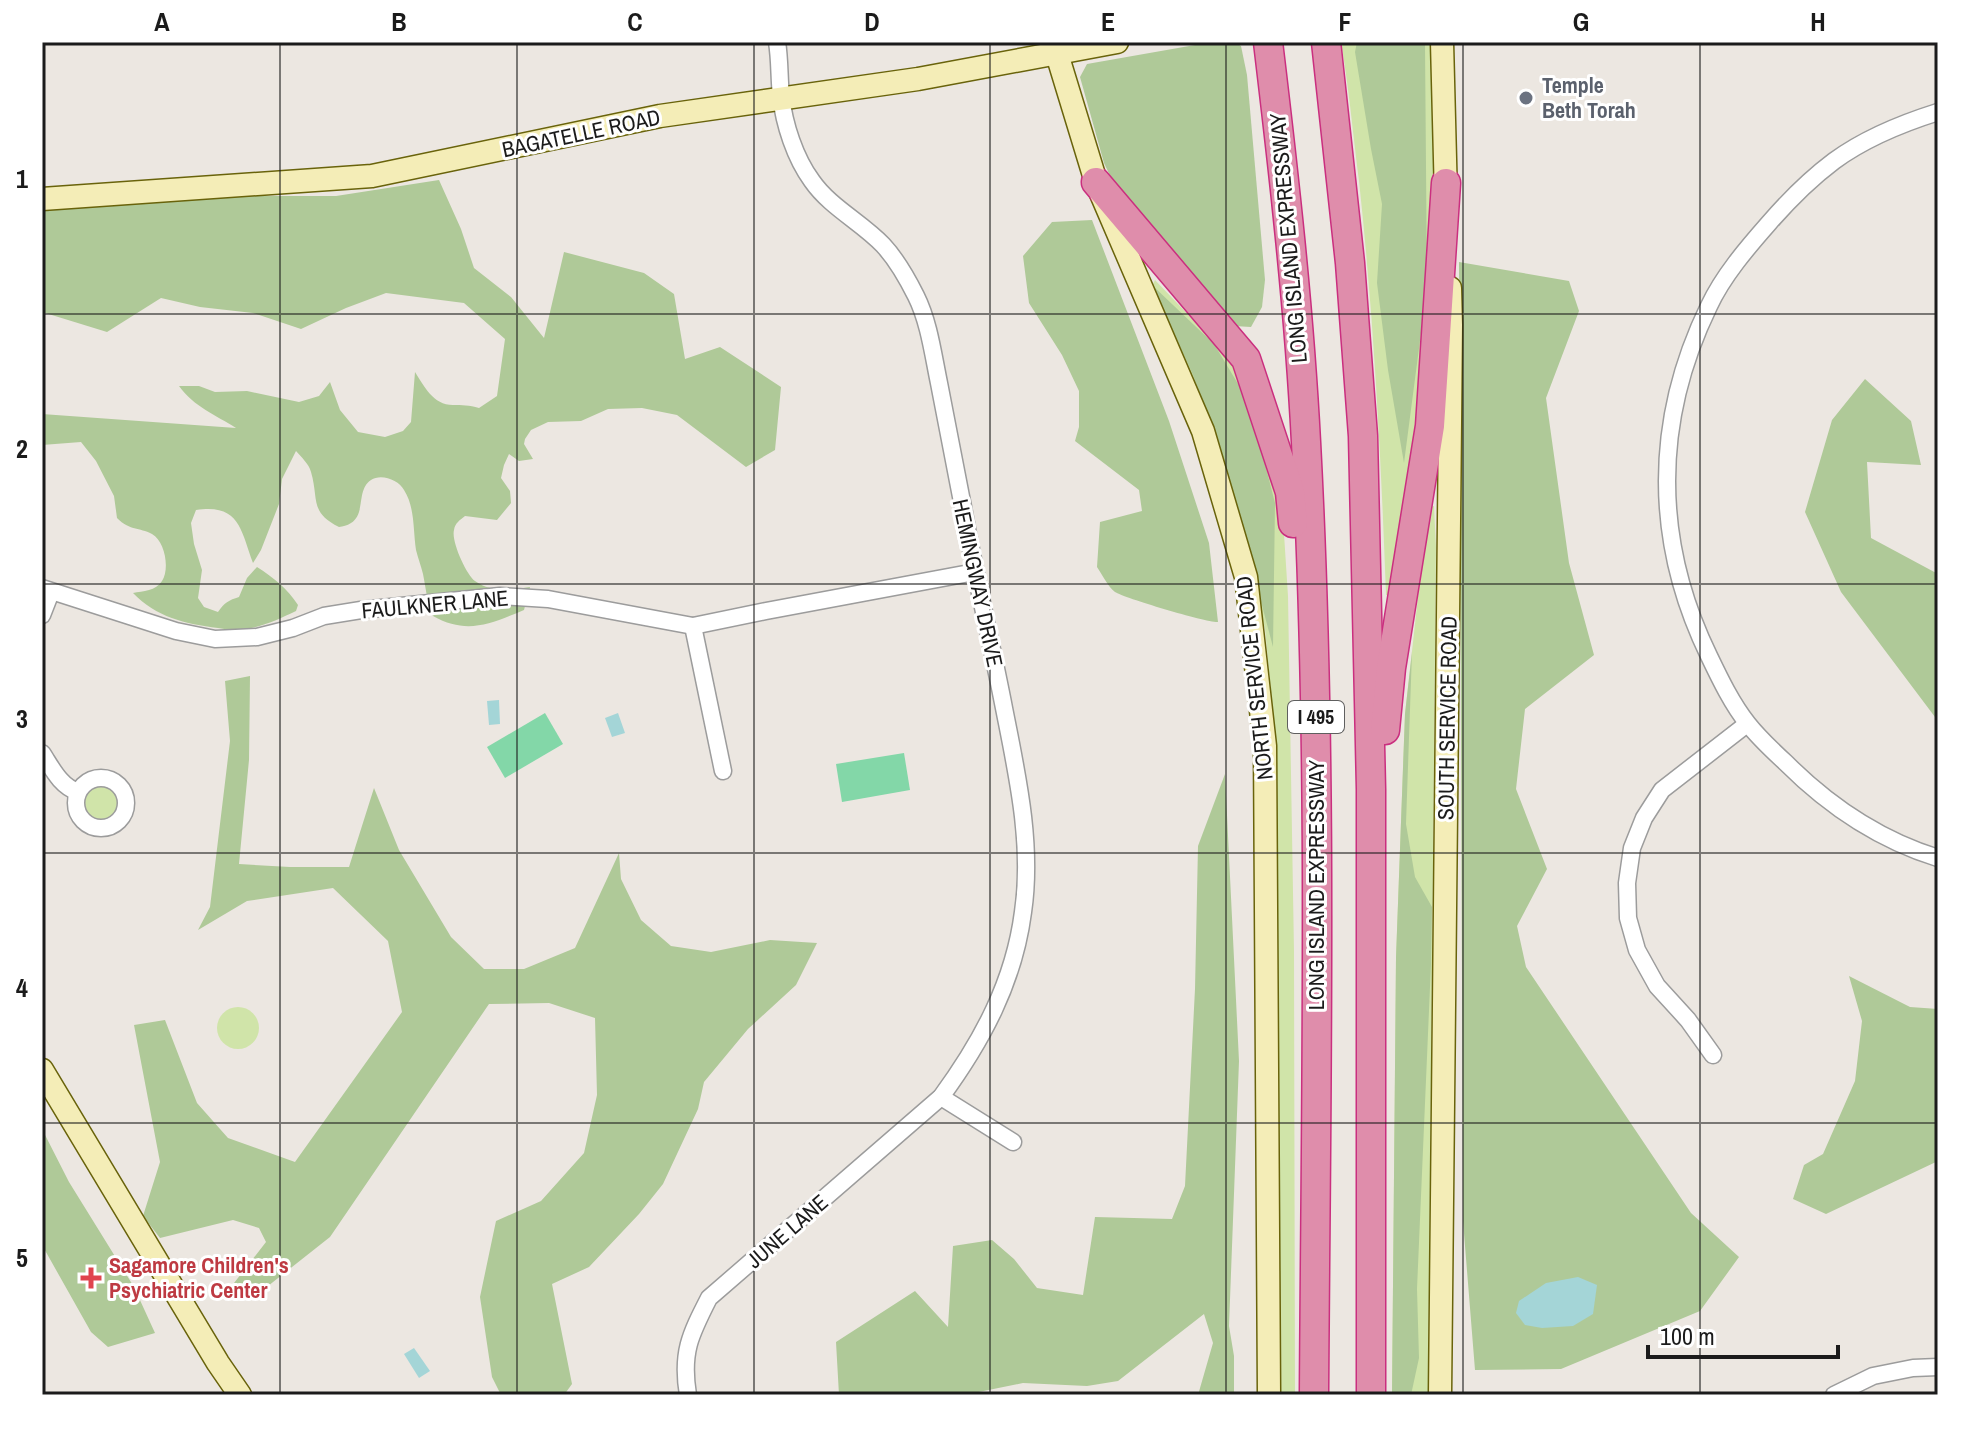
<svg xmlns="http://www.w3.org/2000/svg" width="1980" height="1437" viewBox="0 0 1980 1437" font-family="'Archivo Narrow',sans-serif">
<style>
.grass{fill:#d0e4a9}
.forest{fill:#afc998}
.pitch{fill:#83d7a8}
.water{fill:#a4d5d7}
.lines{fill:none;stroke-linecap:round;stroke-linejoin:round}
.street-casing{stroke:#9c9c9c;stroke-width:19}
.secondary-casing{stroke:#69630b;stroke-width:25}
.highway-casing{stroke:#ca2f7f;stroke-width:31}
.street{stroke:#fff;stroke-width:16}
.secondary{stroke:#f4edb7;stroke-width:22}
.highway{stroke:#df8dab;stroke-width:28}
.grid{fill:none;stroke:#1b1b1b;stroke-width:2;stroke-opacity:0.55}
.worship-dot{fill:#6b7280;stroke:#fff;stroke-width:3}
.health-dot{fill:#e0444e;stroke:#fff;stroke-width:3}
.labels{text-anchor:middle;stroke-width:6;stroke-linejoin:round;paint-order:stroke}
.shield{fill:#fff;stroke:#5f5f5f;stroke-width:2}
.shield-label{font-size:20px;font-weight:bold;fill:#1b1b1b}
.worship-label{font-size:22px;font-weight:bold;fill:#5b616d;stroke:#fff;text-anchor:start}
.street-label{font-size:22px;fill:#1b1b1b;stroke:#fff}
.health-label{font-size:22px;font-weight:bold;fill:#be3a42;stroke:#fff;text-anchor:start}
.neatline{fill:none;stroke:#1b1b1b;stroke-width:3}
.grid-label{font-size:26px;text-anchor:middle;font-weight:bold;fill:#1b1b1b}
</style>
<rect width="100%" height="100%" fill="#ece7e1"/>
<g class="grass">
<path d="M 1341,42 L 1433,42 L 1437,142 L 1426,383 L 1393,597 L 1386,595 C 1381,457 1374,319 1359,181 C 1353,135 1349,88 1341,42 Z"/>
<path d="M 1155,280 L 1220,348 L 1250,390 L 1281,487 L 1288,596 L 1294,951 L 1295,1395 L 1280,1395 L 1275,735 L 1265,629 L 1229,483 L 1151,288 Z"/>
<path d="M 1434,506 L 1436,547 L 1428,1395 L 1392,1395 L 1396,958 L 1405,714 L 1428,507 Z"/>
<circle cx="101" cy="804" r="23"/>
<circle cx="238" cy="1028" r="21"/>
</g>
<g class="forest">
<path d="M 1212,42 L 1234,42 L 1241,46 L 1247,75 L 1265,280 L 1262,307 L 1251,327 L 1234,326 L 1123,203 L 1104,163 L 1080,77 L 1087,64 Z"/>
<path d="M 1357,42 L 1424,42 L 1425,45 L 1427,287 L 1404,463 L 1388,370 L 1377,283 L 1382,204 L 1371,149 L 1355,52 Z"/>
<path d="M 439,180 L 461,229 L 474,268 L 511,297 L 544,338 L 564,252 L 644,273 L 674,294 L 685,359 L 720,347 L 781,387 L 775,450 L 746,467 L 677,415 L 642,408 L 608,409 L 581,421 L 548,422 L 531,430 L 525,439 L 524,444 L 533,459 L 519,461 L 509,454 L 504,465 L 501,478 L 510,491 L 511,503 L 497,520 L 465,516 C 460,520 455,523 454,530 C 451,541 466,574 475,581 C 492,593 511,590 530,587 L 524,610 C 490,624 467,635 433,616 C 427,602 426,589 423,574 C 421,566 418,558 416,550 C 413,530 415,507 404,490 C 399,480 381,473 371,480 C 356,490 366,514 351,523 C 347,526 343,526 339,527 C 309,512 319,499 311,472 C 309,464 302,458 296,451 L 282,479 L 279,504 L 261,550 L 253,563 C 241,531 240,503 196,510 L 191,523 L 194,544 L 202,570 L 198,598 L 204,607 L 218,612 C 224,603 229,600 239,597 L 247,578 L 257,567 C 274,578 287,588 298,605 L 296,611 C 277,620 258,629 237,630 C 231,630 224,629 218,628 C 185,624 156,617 133,593 C 143,591 156,591 162,581 C 170,569 165,541 152,534 C 139,527 130,531 117,518 L 114,496 L 96,461 L 81,442 L 42,445 L 42,414 L 236,428 C 216,415 194,407 179,386 L 199,386 L 215,392 L 247,391 L 299,402 L 319,396 L 330,382 L 340,410 L 358,432 L 385,437 L 403,431 L 411,422 L 415,372 C 424,386 433,405 453,405 C 462,405 469,405 479,408 L 497,396 L 505,339 L 464,303 L 386,293 L 346,308 L 301,329 L 253,313 L 200,307 L 161,298 L 107,332 L 42,312 L 42,203 L 81,196 L 336,196 Z"/>
<path d="M 1092,220 L 1169,421 L 1209,543 L 1218,622 C 1208,623 1124,598 1115,592 C 1108,587 1102,574 1097,567 L 1100,522 L 1142,511 L 1139,490 L 1075,441 L 1079,427 L 1079,391 L 1062,355 L 1029,303 L 1023,256 L 1052,222 Z"/>
<path d="M 1459,262 L 1569,281 L 1579,311 L 1546,398 L 1569,563 L 1594,655 L 1525,709 L 1516,789 L 1547,869 L 1517,926 L 1526,967 L 1691,1213 L 1739,1257 L 1700,1311 L 1561,1369 L 1475,1370 L 1463,1221 Z"/>
<path d="M 1152,285 L 1214,344 L 1249,402 L 1275,503 L 1273,647 L 1231,488 L 1193,375 Z"/>
<path d="M 1865,379 L 1911,421 L 1921,465 L 1867,462 L 1871,538 L 1938,574 L 1938,721 L 1841,592 L 1805,512 L 1832,420 Z"/>
<path d="M 1412,652 L 1406,824 L 1415,877 L 1432,907 L 1431,964 L 1417,1289 L 1419,1358 L 1411,1395 L 1392,1395 L 1396,958 L 1405,714 Z"/>
<path d="M 250,676 L 249,760 L 239,864 L 290,867 L 349,867 L 374,788 L 399,850 L 451,937 L 484,969 L 524,969 L 575,948 L 619,853 L 621,879 L 641,920 L 671,946 L 711,952 L 770,940 L 817,943 L 796,985 L 748,1029 L 704,1082 L 698,1109 L 663,1184 L 639,1214 L 589,1267 L 552,1284 L 572,1384 L 564,1395 L 501,1395 L 492,1377 L 480,1297 L 496,1221 L 541,1201 L 584,1153 L 597,1095 L 595,1018 L 549,1003 L 489,1004 L 330,1237 L 268,1286 L 227,1292 L 266,1242 L 259,1228 L 233,1220 L 160,1238 L 143,1216 L 160,1162 L 134,1025 L 165,1020 L 197,1103 L 228,1138 L 295,1162 L 402,1012 L 388,941 L 333,888 L 247,901 L 198,930 L 210,907 L 230,741 L 225,681 Z"/>
<path d="M 1225,774 L 1239,1061 L 1229,1326 L 1234,1356 L 1234,1395 L 1198,1395 L 1213,1343 L 1204,1314 L 1118,1381 L 1087,1386 L 1023,1383 L 964,1395 L 839,1395 L 836,1342 L 915,1291 L 948,1327 L 953,1246 L 992,1240 L 1014,1259 L 1037,1288 L 1083,1295 L 1095,1217 L 1172,1219 L 1185,1186 L 1195,989 L 1198,846 Z"/>
<path d="M 1849,976 L 1910,1007 L 1938,1009 L 1938,1161 L 1826,1214 L 1793,1199 L 1804,1165 L 1823,1154 L 1855,1081 L 1862,1021 Z"/>
<path d="M 42,1129 L 69,1182 L 134,1287 L 155,1333 L 108,1347 L 91,1332 L 42,1245 Z"/>
</g>
<g class="pitch">
<path d="M 545,713 L 563,744 L 505,778 L 487,747 Z"/>
<path d="M 904,753 L 910,790 L 842,802 L 836,764 Z"/>
</g>
<g class="water">
<path d="M 499,700 L 500,724 L 489,725 L 487,701 Z"/>
<path d="M 618,713 L 625,733 L 612,737 L 605,718 Z"/>
<path d="M 1578,1277 L 1597,1285 L 1593,1314 L 1573,1326 L 1542,1328 L 1525,1325 L 1516,1313 L 1519,1301 L 1546,1283 Z"/>
<path d="M 414,1348 L 430,1371 L 419,1378 L 404,1354 Z"/>
</g>
<g class="lines">
<g class="street-casing">
<g id="street">
<path d="M 1938,112 C 1903,123 1864,139 1834,161 C 1810,179 1789,200 1769,223 C 1747,248 1723,276 1709,306 C 1653,421 1653,541 1709,656 C 1720,679 1732,704 1748,724 C 1759,738 1773,751 1786,763 C 1828,805 1880,840 1938,858"/>
<path d="M 42,588 L 176,631 L 215,639 L 257,637 L 293,628 L 324,616 L 361,610 L 500,596 L 548,599 L 693,626 L 766,611 L 975,572"/>
<path d="M 42,615 L 51,592"/>
<path d="M 693,626 L 723,771"/>
<path d="M 42,753 C 52,768 60,786 78,792"/>
<circle cx="101" cy="803" r="25"/>
<path d="M 1713,1055 L 1688,1020 L 1657,986 L 1637,950 L 1628,918 L 1627,883 L 1632,848 L 1644,818 L 1662,790 L 1747,724"/>
<path d="M 941,1097 L 1013,1142"/>
<path d="M 688,1395 C 681,1353 690,1335 709,1298 L 941,1097 C 982,1041 1014,982 1023,912 C 1033,844 1017,774 1004,708 C 991,641 975,575 963,507 C 955,466 947,424 939,383 C 933,354 929,322 916,296 C 907,278 897,260 883,245 C 861,222 830,207 812,181 C 795,158 784,124 781,96 C 779,78 780,60 777,42"/>
<path d="M 1834,1395 L 1873,1376 L 1913,1368 L 1938,1367"/>
</g>
</g>
<g class="secondary-casing">
<g id="secondary">
<path d="M 1057,42 L 1057,54 L 1096,182 L 1203,431 L 1246,577 L 1265,746 L 1269,1395"/>
<path d="M 1442,42 L 1446,198"/>
<path d="M 42,199 L 372,176 L 660,116 L 918,79 L 1117,42"/>
<path d="M 42,1070 L 218,1363 L 240,1395"/>
<path d="M 1440,1395 L 1451,325 L 1450,288"/>
</g>
</g>
<g class="highway-casing">
<g id="highway">
<path d="M 1268,42 C 1284,175 1299,308 1306,442 C 1323,759 1316,1077 1314,1395"/>
<path d="M 1326,42 L 1350,263 L 1363,436 L 1371,789 L 1371,1395"/>
<path d="M 1096,182 L 1246,359 L 1290,492 L 1293,523"/>
<path d="M 1385,730 L 1391,668 L 1430,426 L 1446,183"/>
</g>
</g>
<use href="#street" class="street"/>
<use href="#secondary" class="secondary"/>
<use href="#highway" class="highway"/>
</g>
<path class="grid" d="M 280,42 L 280,1395M 517,42 L 517,1395M 754,42 L 754,1395M 990,42 L 990,1395M 1226,42 L 1226,1395M 1463,42 L 1463,1395M 1700,42 L 1700,1395M 42,314 L 1938,314M 42,584 L 1938,584M 42,853 L 1938,853M 42,1123 L 1938,1123"/>
<circle class="worship-dot" cx="1526" cy="98" r="8"/>
<path class="health-dot" d="M87 1266h8v8h8v8h-8v8h-8v-8h-8v-8h8z"/>
<g class="labels">
<rect class="shield" x="1288" y="701" width="56" height="32" rx="6"/>
<g class="shield-label">
<text x="1316" y="724">I 495</text>
</g>
<g class="worship-label">
<text x="1542" y="93">Temple<tspan x="1542" dy="25">Beth Torah</tspan></text>
</g>
<g class="street-label">
<text transform="translate(581 133) rotate(-12)" y="8">BAGATELLE ROAD</text>
<text transform="translate(1288 238) rotate(-95)" y="8">LONG ISLAND EXPRESSWAY</text>
<text transform="translate(978 583) rotate(78)" y="8">HEMINGWAY DRIVE</text>
<text transform="translate(435 604) rotate(-5)" y="8">FAULKNER LANE</text>
<text transform="translate(1254 678) rotate(-96)" y="8">NORTH SERVICE ROAD</text>
<text transform="translate(1447 718) rotate(-89)" y="8">SOUTH SERVICE ROAD</text>
<text transform="translate(1316 885) rotate(-90)" y="8">LONG ISLAND EXPRESSWAY</text>
<text transform="translate(787 1231) rotate(-41)" y="8">JUNE LANE</text>
</g>
<g class="health-label">
<text x="109" y="1273">Sagamore Children's<tspan x="109" dy="25">Psychiatric Center</tspan></text>
</g>
</g>
<rect width="1980" height="1437" fill="none" stroke="#ffffff" stroke-width="88"/>
<path d="M1648 1345v12h190v-12" fill="none" stroke="#1b1b1b" stroke-width="4"/>
<text x="1660" y="1345" font-size="24" fill="#1b1b1b" stroke="#ffffff" stroke-width="6" paint-order="stroke">100 m</text>
<rect x="44" y="44" width="1892" height="1349" class="neatline"/>
<g class="grid-label">
<text x="162" y="31">A</text>
<text x="399" y="31">B</text>
<text x="635" y="31">C</text>
<text x="872" y="31">D</text>
<text x="1108" y="31">E</text>
<text x="1345" y="31">F</text>
<text x="1581" y="31">G</text>
<text x="1818" y="31">H</text>
<text x="22" y="188">1</text>
<text x="22" y="458">2</text>
<text x="22" y="728">3</text>
<text x="22" y="997">4</text>
<text x="22" y="1267">5</text>
</g>
</svg>
